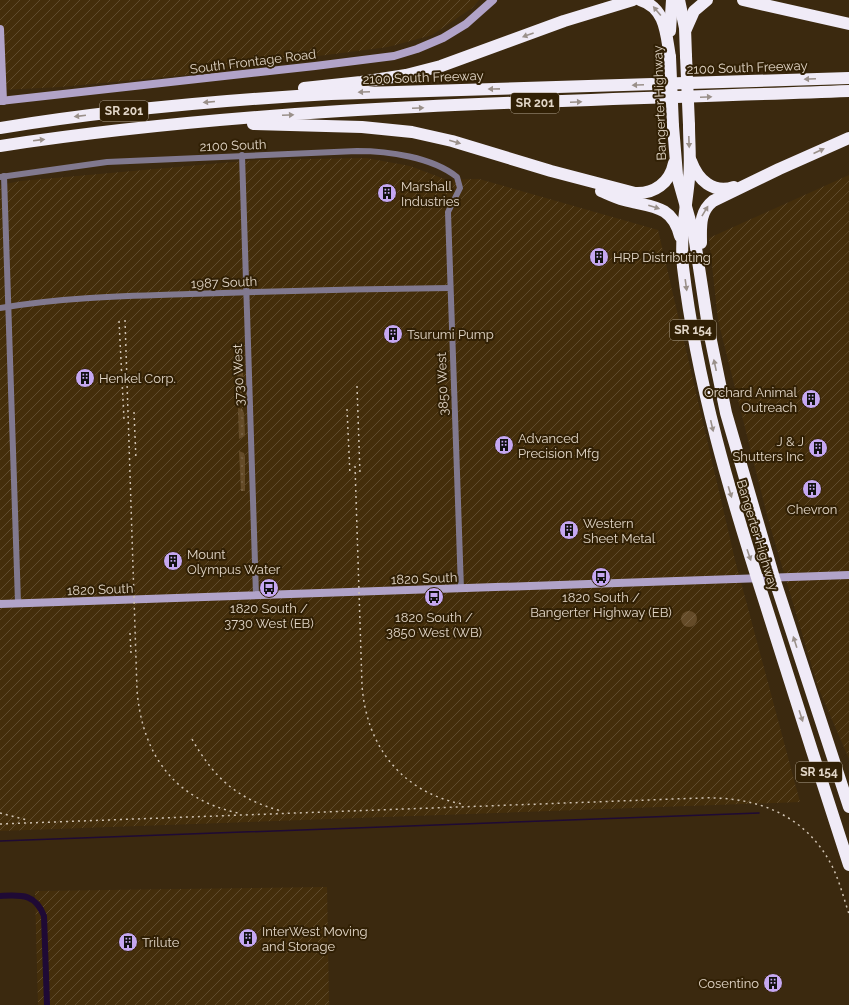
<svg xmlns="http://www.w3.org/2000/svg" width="849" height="1005" viewBox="0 0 849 1005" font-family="Raleway,sans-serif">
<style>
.industrial{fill:url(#industrial-furrows)}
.grass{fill:url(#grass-dots)}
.garden{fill:url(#garden-furrows)}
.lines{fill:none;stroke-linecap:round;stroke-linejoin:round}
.stream{stroke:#1f0a35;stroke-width:1.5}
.canal{stroke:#1f0a35;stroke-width:6}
.street{stroke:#81798f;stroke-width:6}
.secondary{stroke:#b1a3c8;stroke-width:8}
.highway{stroke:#f0ebf7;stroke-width:12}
.rail{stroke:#cfc2b2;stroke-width:1.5;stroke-dasharray:2 4;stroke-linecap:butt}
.highway-bridge{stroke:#f0ebf7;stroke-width:12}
.oneway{fill:#9a908a}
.labels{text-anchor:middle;stroke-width:4;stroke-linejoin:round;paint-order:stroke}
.shield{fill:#312005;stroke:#ac9f8c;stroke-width:1}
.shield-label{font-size:12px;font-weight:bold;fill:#e1d5c6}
.street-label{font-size:13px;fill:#e1d5c6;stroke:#312005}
.poi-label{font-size:13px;fill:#e1d5c6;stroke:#312005;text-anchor:start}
</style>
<defs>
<pattern id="industrial-furrows" width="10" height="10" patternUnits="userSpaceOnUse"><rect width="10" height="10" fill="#442e0b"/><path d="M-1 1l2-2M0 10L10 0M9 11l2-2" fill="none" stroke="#5f4b2d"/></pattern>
<pattern id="grass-dots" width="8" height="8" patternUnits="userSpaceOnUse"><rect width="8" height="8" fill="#644b28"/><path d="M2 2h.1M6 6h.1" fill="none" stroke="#7a6446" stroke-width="1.8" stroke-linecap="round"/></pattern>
<pattern id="garden-furrows" width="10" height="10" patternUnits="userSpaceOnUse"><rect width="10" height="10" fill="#644b28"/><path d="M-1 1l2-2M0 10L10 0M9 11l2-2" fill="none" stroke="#7a6446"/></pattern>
</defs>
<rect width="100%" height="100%" fill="#3b290f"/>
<g class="industrial">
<path d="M 0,0 L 479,0 L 472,8 L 432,35 L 388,47 L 226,68 L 186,75 L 60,87 L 0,90 Z"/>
<path d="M 366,158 L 410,166 L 447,180 L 479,179 L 658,230 L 735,560 L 800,802 L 0,831 L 0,185 L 21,181 L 257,160 Z"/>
<path d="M 849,175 L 849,759 L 818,687 L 768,519 L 718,320 L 709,238 Z"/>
<path d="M 327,887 L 329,1005 L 38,1005 L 35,891 Z"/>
</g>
<g class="grass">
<path d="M 237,363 L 243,366 L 243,392 L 240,397 L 238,397 Z"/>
<path d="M 238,408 L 242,409 L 244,413 L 245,436 L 239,439 Z"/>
<path d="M 239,451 L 244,453 L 245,457 L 245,491 L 241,491 Z"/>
</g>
<circle class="garden" cx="689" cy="619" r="8"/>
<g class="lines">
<path class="stream" d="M 0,841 L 759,813"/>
<path class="canal" d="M 0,896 C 21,895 35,893 44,916 L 47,1005"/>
<g class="street">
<path d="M 242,155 L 256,595"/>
<path d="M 4,176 L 18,603"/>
<path d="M 0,177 L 107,162 L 357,151 C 388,151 432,157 457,177 L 460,188 L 448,212 L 461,589"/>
<path d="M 0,308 C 63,297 126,296 190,294 C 277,291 363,289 450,288"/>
</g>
<g class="secondary">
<path d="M 0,29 L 3,101"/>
<path d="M 0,101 L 315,66 L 394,56 L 417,49 L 443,38 L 466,24 L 493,0"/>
<path d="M 0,604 L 849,575"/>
</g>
<g class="highway">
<path d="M 640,0 C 666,8 666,34 670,57"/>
<path d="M 679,0 L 685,28 L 686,56"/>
<path d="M 743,0 L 849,24"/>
<path d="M 686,29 L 694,11 L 707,0"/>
<path d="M 670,31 L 672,0"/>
<path d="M 304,88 L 361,82 L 406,75 L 441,66 L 564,21 L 633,0"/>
<path d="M 253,124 L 362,127 L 412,132 L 452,141 L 551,171 L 635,193 C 654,194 670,183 674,163"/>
<path d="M 689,125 C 689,143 691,161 689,179 C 686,209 680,236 683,267 C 697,384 730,494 766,606 C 793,692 821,779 849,865"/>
<path d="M 673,126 L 677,175 L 694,235 L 708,326 L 726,413 L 774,578 L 849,807"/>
<path d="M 0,128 C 110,110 220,100 331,94 L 849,78"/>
<path d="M 0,146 C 279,103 567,102 849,91"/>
<path d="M 691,161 C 698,180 713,194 734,187"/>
<path d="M 601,191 C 608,194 616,198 624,200 C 650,207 672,204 680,236"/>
<path d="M 701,243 C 701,227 699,212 713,201 L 779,169 L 849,138"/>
</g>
<g class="rail">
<path d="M 125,320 L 137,690 C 142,753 173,799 238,813"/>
<path d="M 119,321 L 124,419"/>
<path d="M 357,386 L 360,474"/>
<path d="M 347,409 L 350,475"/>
<path d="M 134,412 L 136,460"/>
<path d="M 355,466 L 362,685 C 366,745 401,792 462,804"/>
<path d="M 130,633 L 131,653"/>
<path d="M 192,739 C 214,778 238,800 282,811"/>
<path d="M 0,813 L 27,820"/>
<path d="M 0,824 L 701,798 C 757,796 807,815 833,868 C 840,883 844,899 849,914"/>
</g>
<g class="highway-bridge">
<path d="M 686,56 L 689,125"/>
<path d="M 670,57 L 673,126"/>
</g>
</g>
<defs><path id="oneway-solid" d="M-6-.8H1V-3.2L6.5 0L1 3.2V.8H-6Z"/></defs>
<g class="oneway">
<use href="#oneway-solid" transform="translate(657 11) rotate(-130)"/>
<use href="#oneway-solid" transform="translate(528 35) rotate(160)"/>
<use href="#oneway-solid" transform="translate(810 79) rotate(178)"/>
<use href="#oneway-solid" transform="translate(638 85) rotate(178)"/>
<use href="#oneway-solid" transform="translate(494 89) rotate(179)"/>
<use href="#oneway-solid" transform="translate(364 92) rotate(178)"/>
<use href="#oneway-solid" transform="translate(706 97) rotate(-2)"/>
<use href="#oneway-solid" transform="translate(209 102) rotate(175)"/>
<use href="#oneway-solid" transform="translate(576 102) rotate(-2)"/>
<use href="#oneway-solid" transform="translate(418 108) rotate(-3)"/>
<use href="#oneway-solid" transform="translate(288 115) rotate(-3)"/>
<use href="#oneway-solid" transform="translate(80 116) rotate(173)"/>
<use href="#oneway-solid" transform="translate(39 140) rotate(-7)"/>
<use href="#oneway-solid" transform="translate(455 142) rotate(16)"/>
<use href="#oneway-solid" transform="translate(689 142) rotate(88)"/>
<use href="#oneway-solid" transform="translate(819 151) rotate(-24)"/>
<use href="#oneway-solid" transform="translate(654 207) rotate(18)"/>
<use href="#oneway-solid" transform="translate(705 211) rotate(-59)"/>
<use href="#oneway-solid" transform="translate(686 285) rotate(82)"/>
<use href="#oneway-solid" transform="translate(715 365) rotate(-102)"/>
<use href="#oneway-solid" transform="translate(712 426) rotate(77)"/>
<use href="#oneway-solid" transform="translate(730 492) rotate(73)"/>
<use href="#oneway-solid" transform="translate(749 555) rotate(71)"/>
<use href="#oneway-solid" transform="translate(795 642) rotate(-108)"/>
<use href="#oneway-solid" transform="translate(801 716) rotate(72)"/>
</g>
<defs>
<g id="building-disc" transform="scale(1)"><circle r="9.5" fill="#c5a7f1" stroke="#312005"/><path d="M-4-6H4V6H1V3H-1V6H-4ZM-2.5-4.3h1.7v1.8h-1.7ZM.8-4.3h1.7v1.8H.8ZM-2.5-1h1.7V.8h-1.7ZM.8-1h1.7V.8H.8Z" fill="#111"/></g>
<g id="bus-disc" transform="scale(1)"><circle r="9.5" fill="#c5a7f1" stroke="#312005"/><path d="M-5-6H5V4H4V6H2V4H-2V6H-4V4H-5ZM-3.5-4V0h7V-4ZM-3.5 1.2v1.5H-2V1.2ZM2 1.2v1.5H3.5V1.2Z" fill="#111"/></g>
</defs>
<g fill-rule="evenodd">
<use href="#building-disc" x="387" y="193"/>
<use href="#building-disc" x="599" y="257"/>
<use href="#building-disc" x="393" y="334"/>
<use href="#building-disc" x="85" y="378"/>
<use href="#building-disc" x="811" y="399"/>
<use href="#building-disc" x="504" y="445"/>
<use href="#building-disc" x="818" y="448"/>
<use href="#building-disc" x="812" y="489"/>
<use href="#building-disc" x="569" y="530"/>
<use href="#building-disc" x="173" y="561"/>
<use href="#bus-disc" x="601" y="577"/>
<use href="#bus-disc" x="269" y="588"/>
<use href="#bus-disc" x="434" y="597"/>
<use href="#building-disc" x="248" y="938"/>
<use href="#building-disc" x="128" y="942"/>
<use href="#building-disc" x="773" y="983"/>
</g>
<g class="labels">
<g class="shield">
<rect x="511" y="93" width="48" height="20" rx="3"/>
<rect x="100" y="101" width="48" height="20" rx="3"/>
<rect x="670" y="320" width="46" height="20" rx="3"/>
<rect x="796" y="762" width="46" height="20" rx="3"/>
</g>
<g class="shield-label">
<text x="535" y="107">SR 201</text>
<text x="124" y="115">SR 201</text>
<text x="693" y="334">SR 154</text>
<text x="819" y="776">SR 154</text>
</g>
<g class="street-label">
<text transform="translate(253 61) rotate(-7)" y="5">South Frontage Road</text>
<text transform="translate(747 67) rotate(-2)" y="5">2100 South Freeway</text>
<text transform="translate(423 77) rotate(-2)" y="5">2100 South Freeway</text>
<text transform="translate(659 103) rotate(-92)" y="5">Bangerter Highway</text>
<text transform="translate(233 145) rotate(-2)" y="5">2100 South</text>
<text transform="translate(224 282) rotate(-2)" y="5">1987 South</text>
<text transform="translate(238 375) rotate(-92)" y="5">3730 West</text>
<text transform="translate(442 384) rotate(-92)" y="5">3850 West</text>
<text transform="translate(758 535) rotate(73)" y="5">Bangerter Highway</text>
<text transform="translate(424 578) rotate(-2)" y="5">1820 South</text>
<text transform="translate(100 589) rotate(-2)" y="5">1820 South</text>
</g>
<g class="poi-label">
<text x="401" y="191">Marshall<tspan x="401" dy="15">Industries</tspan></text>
<text x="613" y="262">HRP Distributing</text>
<text x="407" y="339">Tsurumi Pump</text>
<text x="99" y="383">Henkel Corp.</text>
<text x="797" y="397" text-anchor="end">Orchard Animal<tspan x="797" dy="15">Outreach</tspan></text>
<text x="518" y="443">Advanced<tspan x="518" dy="15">Precision Mfg</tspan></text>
<text x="804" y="446" text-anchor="end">J &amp; J<tspan x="804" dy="15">Shutters Inc</tspan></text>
<text x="812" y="514" text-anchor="middle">Chevron</text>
<text x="583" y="528">Western<tspan x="583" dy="15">Sheet Metal</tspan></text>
<text x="187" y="559">Mount<tspan x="187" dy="15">Olympus Water</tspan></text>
<text x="601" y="602" text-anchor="middle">1820 South /<tspan x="601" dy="15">Bangerter Highway (EB)</tspan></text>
<text x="269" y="613" text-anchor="middle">1820 South /<tspan x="269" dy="15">3730 West (EB)</tspan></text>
<text x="434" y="622" text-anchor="middle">1820 South /<tspan x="434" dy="15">3850 West (WB)</tspan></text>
<text x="262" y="936">InterWest Moving<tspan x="262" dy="15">and Storage</tspan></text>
<text x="142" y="947">Trilute</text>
<text x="759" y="988" text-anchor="end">Cosentino</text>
</g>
</g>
</svg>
